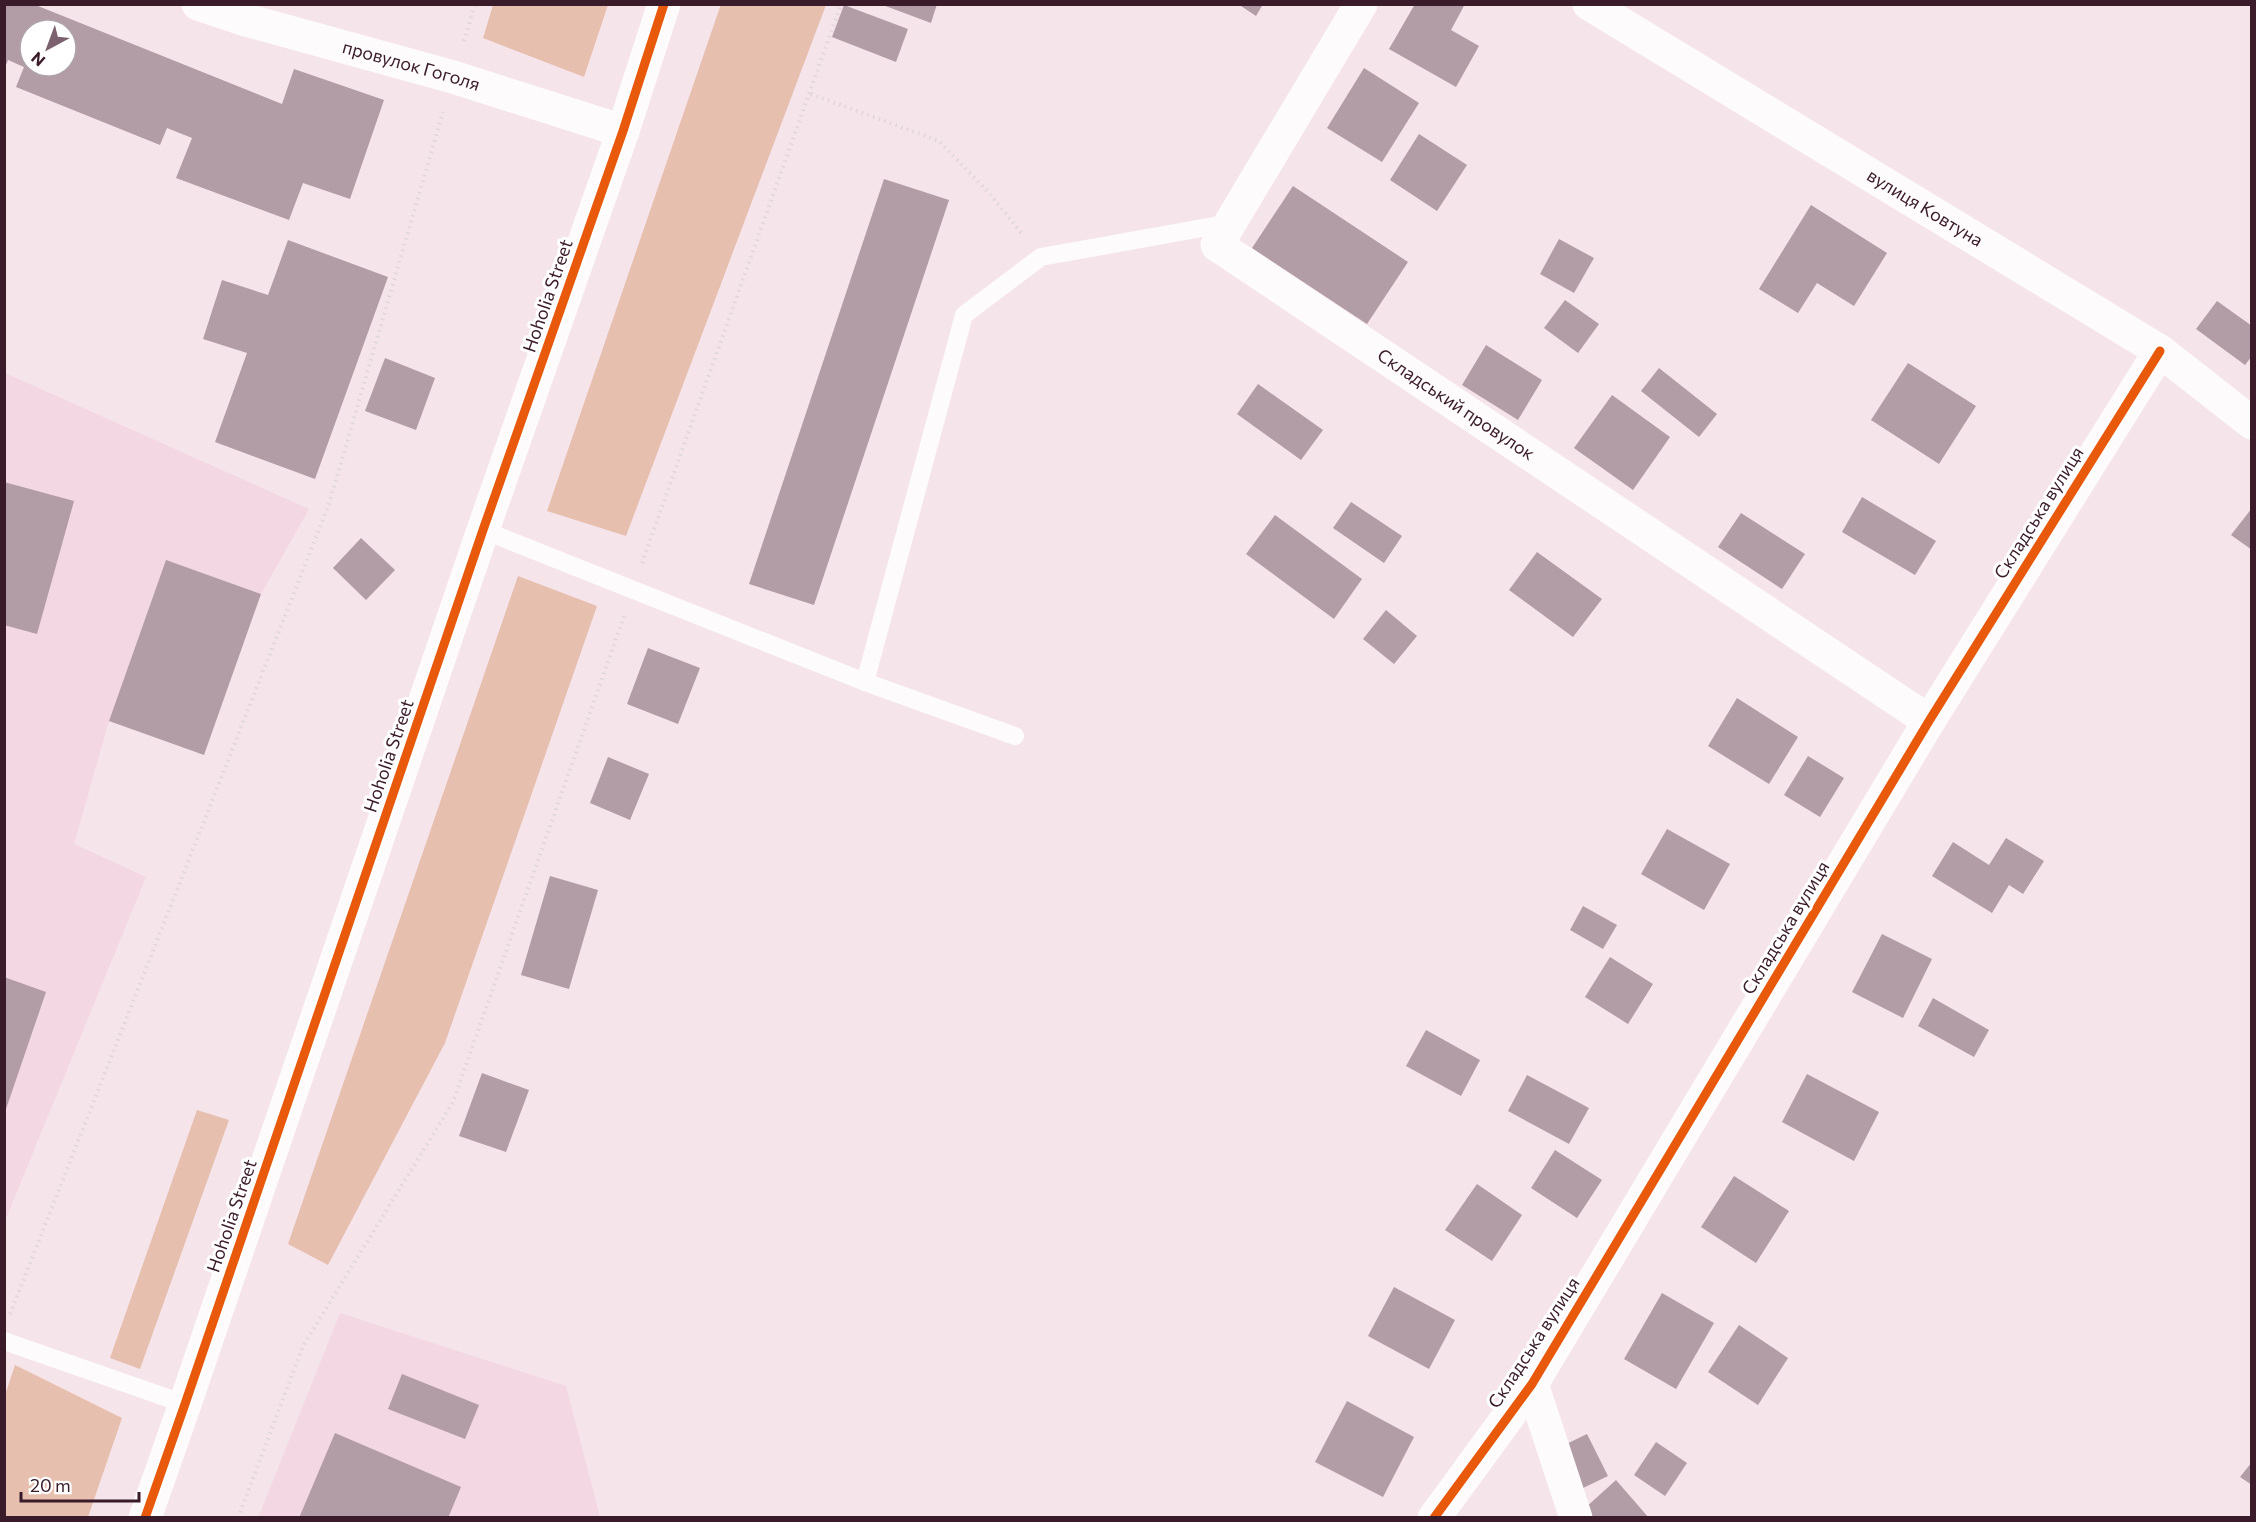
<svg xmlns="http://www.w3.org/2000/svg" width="2256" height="1522" viewBox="0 0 2256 1522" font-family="Commissioner,sans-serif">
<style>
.built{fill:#f3d7e2}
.forest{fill:#e6bfaf}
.building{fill:#b29ca5;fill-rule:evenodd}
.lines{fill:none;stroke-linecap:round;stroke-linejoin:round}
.path{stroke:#ded7da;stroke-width:4;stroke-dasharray:1.5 4.5;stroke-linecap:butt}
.lane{stroke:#fefbfc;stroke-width:18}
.street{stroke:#fefbfc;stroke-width:33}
.secondary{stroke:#fefbfc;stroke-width:33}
.cycleway-casing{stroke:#fff;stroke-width:13}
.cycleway{stroke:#e8590c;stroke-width:9}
.labels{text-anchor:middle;stroke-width:6;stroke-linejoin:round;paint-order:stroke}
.street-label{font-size:18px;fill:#391b29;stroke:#fff}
</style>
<rect width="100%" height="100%" fill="#f6e4eb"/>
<g class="built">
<path d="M 5,373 L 309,509 L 261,594 L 166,561 L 109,721 L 74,844 L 146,877 L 5,1221 Z"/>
<path d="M 340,1313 L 566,1386 L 600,1517 L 258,1518 Z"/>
</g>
<g class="forest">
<path d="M 721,4 L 826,5 L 626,536 L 547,511 Z"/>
<path d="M 493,5 L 608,5 L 584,77 L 483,38 Z"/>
<path d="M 518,576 L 597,606 L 445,1043 L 328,1265 L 288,1244 Z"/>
<path d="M 197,1110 L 229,1120 L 140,1369 L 110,1358 Z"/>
<path d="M 15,1365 L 122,1418 L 88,1517 L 5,1517 L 5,1395 Z"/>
</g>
<g class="building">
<path d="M 4,4 L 33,4 L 282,104 L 294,69 L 384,100 L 350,199 L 303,183 L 289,220 L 176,178 L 192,138 L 167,128 L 160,145 L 16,87 L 24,67 L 8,60 L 4,70 ZM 30,30 L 66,30 L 66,66 L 30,66 Z"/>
<path d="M 880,4 L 937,4 L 931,23 Z"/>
<path d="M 1238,4 L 1263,4 L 1256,16 Z"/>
<path d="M 1415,4 L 1465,4 L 1451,30 L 1479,46 L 1456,87 L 1389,49 Z"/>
<path d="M 844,5 L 908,29 L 896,62 L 832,37 Z"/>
<path d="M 1364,68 L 1419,103 L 1382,162 L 1327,128 Z"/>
<path d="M 1419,134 L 1467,165 L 1437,211 L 1390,180 Z"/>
<path d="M 884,179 L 949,200 L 814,605 L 749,584 Z"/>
<path d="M 1293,186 L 1408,262 L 1367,324 L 1252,248 Z"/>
<path d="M 1811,205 L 1887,253 L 1854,306 L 1817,283 L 1798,313 L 1759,289 Z"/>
<path d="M 1559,239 L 1594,258 L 1574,293 L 1540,274 Z"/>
<path d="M 288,240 L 388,277 L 315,479 L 215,442 L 247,353 L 203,339 L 222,280 L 268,295 Z"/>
<path d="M 1565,300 L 1599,324 L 1578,353 L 1544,328 Z"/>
<path d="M 2217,301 L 2252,326 L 2252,356 L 2245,365 L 2196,329 Z"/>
<path d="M 1486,345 L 1542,380 L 1518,420 L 1462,385 Z"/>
<path d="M 385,358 L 435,378 L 416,430 L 365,411 Z"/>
<path d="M 1908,363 L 1976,406 L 1939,464 L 1871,420 Z"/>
<path d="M 1659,368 L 1717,414 L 1699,437 L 1641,391 Z"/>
<path d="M 1258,384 L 1323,430 L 1301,460 L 1237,414 Z"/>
<path d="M 1612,395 L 1670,437 L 1633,490 L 1574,448 Z"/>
<path d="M 4,482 L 74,501 L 37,634 L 4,625 Z"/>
<path d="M 1862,497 L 1936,541 L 1915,575 L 1842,532 Z"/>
<path d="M 1351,502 L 1402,536 L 1384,563 L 1333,528 Z"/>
<path d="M 2252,508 L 2252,550 L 2231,535 Z"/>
<path d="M 1741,513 L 1805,554 L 1782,589 L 1718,547 Z"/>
<path d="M 1275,515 L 1362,579 L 1334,619 L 1246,554 Z"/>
<path d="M 361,538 L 395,570 L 366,600 L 333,568 Z"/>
<path d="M 1537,552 L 1602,599 L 1573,637 L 1509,590 Z"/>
<path d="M 166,560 L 261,594 L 204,755 L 109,721 Z"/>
<path d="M 1386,610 L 1417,636 L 1394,664 L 1363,639 Z"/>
<path d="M 648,648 L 700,668 L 678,724 L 627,704 Z"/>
<path d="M 1737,698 L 1798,737 L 1769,784 L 1708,746 Z"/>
<path d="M 1808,756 L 1844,778 L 1820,817 L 1784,795 Z"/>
<path d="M 608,757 L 649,774 L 630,820 L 590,803 Z"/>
<path d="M 1667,829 L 1730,864 L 1704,910 L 1641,874 Z"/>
<path d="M 2006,838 L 2044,861 L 2023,894 L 2009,885 L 1992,913 L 1932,876 L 1953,842 L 1989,865 Z"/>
<path d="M 550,876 L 598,890 L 569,989 L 521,975 Z"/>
<path d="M 1583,906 L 1617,925 L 1603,949 L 1570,930 Z"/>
<path d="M 1882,934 L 1932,959 L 1903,1018 L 1852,992 Z"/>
<path d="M 1610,957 L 1653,984 L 1628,1024 L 1585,997 Z"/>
<path d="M 4,977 L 46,992 L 5,1112 L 4,1112 Z"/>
<path d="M 1933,998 L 1989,1030 L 1974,1057 L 1918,1026 Z"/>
<path d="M 1426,1030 L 1480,1060 L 1461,1096 L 1406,1066 Z"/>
<path d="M 482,1073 L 529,1090 L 506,1152 L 459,1136 Z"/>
<path d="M 1807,1074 L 1879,1112 L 1854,1161 L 1782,1122 Z"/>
<path d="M 1527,1075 L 1589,1108 L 1569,1144 L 1508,1111 Z"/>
<path d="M 1555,1150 L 1602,1180 L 1577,1218 L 1531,1188 Z"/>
<path d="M 1734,1176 L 1789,1211 L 1756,1263 L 1701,1227 Z"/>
<path d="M 1477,1184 L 1522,1215 L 1492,1261 L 1445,1230 Z"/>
<path d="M 1394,1287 L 1455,1320 L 1429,1369 L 1368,1336 Z"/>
<path d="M 1662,1293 L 1714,1323 L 1676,1389 L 1624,1359 Z"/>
<path d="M 1739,1325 L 1788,1358 L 1758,1405 L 1708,1372 Z"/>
<path d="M 402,1374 L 479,1405 L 465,1439 L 388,1409 Z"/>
<path d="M 1347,1401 L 1414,1437 L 1383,1497 L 1315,1462 Z"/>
<path d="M 335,1433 L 461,1487 L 448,1518 L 299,1518 Z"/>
<path d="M 1587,1434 L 1608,1476 L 1579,1490 L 1558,1448 Z"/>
<path d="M 1656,1442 L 1687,1463 L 1665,1496 L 1634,1475 Z"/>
<path d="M 2252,1462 L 2252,1485 L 2240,1477 Z"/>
<path d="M 1616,1480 L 1649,1518 L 1591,1518 L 1584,1509 Z"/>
</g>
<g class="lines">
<g class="path">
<path d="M 464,41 L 475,4"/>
<path d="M 811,94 L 939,141 L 989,193 L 1023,235"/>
<path d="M 642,563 L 841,4"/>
<path d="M 10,1314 L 329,504 L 443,112"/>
<path d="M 238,1518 L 303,1346 L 453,1102 L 624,616"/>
</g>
<g class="lane">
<path d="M 483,530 L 865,682 L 1015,736"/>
<path d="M 865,682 L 964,315 L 1041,257 L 1230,223"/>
<path d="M 4,1341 L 185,1404"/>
</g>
<g class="street">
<path id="s1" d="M 198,4 L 246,20 L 453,77 L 623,131"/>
<path id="s2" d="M 1361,4 L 1217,245 L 1929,721"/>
<path id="s3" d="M 1589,4 L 2160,351 L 2252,423"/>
<path d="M 1532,1384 L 1576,1518"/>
<path d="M 1434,1518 L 1532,1384 L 1929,721 L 2160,351"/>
</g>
<path class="secondary" d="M 145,1518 L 185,1404 L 483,530 L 623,131 L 664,4"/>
<g class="cycleway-casing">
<g id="cycleway">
<path d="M 145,1518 L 185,1404 L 483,530 L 623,131 L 664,4"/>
<path d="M 1434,1518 L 1532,1384 L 1929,721 L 2160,351"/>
</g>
</g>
<use href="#cycleway" class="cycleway"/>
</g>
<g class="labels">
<g class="street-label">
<text dy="6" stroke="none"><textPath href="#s1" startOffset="222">провулок Гоголя</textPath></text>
<text dy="6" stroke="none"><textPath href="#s3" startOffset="393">вулиця Ковтуна</textPath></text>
<text transform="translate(548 296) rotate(-71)" y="6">Hoholia Street</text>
<text dy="6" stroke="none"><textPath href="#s2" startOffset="568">Складський провулок</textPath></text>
<text transform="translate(2039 513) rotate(-58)" y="6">Складська вулиця</text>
<text transform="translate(389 756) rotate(-71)" y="6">Hoholia Street</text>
<text transform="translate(1786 928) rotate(-59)" y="6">Складська вулиця</text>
<text transform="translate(232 1216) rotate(-71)" y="6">Hoholia Street</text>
<text transform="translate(1534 1343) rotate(-57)" y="6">Складська вулиця</text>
</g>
</g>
<rect width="2256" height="1522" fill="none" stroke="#391b29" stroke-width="12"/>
<g transform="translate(48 48) rotate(221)"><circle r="28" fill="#ffffff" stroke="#b0a4a9" stroke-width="1.5"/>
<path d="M0-4.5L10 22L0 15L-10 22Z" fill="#7b616d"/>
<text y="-9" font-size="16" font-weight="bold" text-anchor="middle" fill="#391b29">N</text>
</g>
<path d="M21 1492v9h118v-9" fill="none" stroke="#391b29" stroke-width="3"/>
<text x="30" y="1492" font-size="18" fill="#391b29" stroke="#ffffff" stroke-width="4.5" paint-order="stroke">20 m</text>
</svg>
